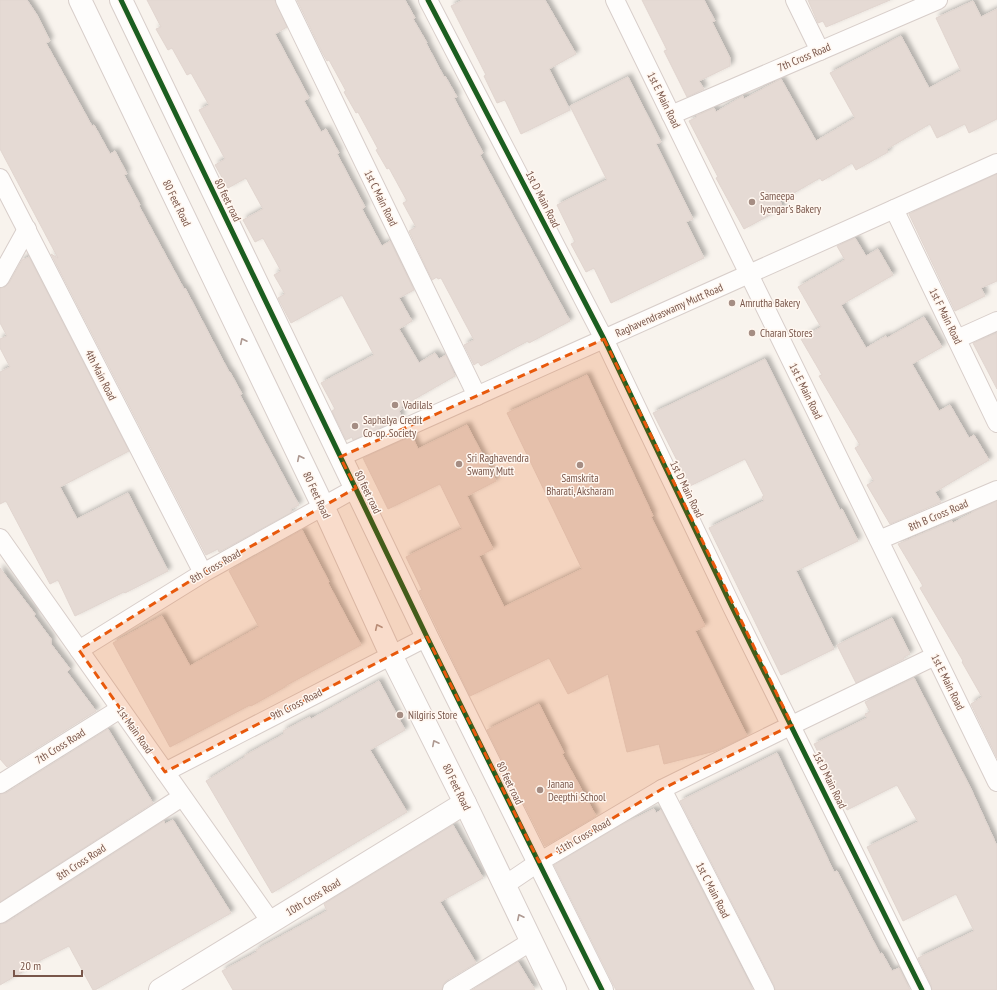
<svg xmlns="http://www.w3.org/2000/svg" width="997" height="990" viewBox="0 0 997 990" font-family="'PT Sans Narrow',sans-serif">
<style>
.building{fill:#e5dad4;stroke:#e1d5cf;filter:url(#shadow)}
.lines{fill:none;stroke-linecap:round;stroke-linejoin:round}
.minor-casing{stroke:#d8ceca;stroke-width:20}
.tertiary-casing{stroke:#d8ceca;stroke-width:24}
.minor{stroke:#fefdfc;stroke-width:18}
.tertiary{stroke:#fefdfc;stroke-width:22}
.cycleway-casing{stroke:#fff7f0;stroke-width:8}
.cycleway{stroke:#1b5e20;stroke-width:5}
.oneway{stroke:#ae9991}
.marked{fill:#e8590c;fill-opacity:0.2;stroke:#e8590c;stroke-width:3;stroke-dasharray:8 5;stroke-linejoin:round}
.poi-dot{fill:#a58d83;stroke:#fff7f0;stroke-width:1.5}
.labels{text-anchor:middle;stroke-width:3;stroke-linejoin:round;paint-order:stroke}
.street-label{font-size:11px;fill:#79564a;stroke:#fff7f0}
.poi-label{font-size:11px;fill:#79564a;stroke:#fff7f0;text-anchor:start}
</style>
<defs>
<filter id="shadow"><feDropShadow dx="3.5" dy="-3.5" stdDeviation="2" flood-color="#0004"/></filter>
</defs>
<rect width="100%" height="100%" fill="#f8f3ed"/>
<g class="building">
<path d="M 0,0 L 27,0 L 37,15 L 50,41 L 46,43 L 92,126 L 94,125 L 110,154 L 115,151 L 127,174 L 124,175 L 140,205 L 139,206 L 184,289 L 185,288 L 229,372 L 230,372 L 242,394 L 240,395 L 299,505 L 291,509 L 292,512 L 219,552 L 218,549 L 206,555 L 51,254 L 58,258 L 0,149 Z"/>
<path d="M 147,0 L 275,0 L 287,27 L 275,34 L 309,98 L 304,101 L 321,132 L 326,129 L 339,153 L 337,154 L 365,207 L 362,209 L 380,243 L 382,246 L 390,241 L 414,290 L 399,298 L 412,321 L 399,329 L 419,363 L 435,353 L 439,359 L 446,355 L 455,376 L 401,407 L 402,409 L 399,411 L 402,418 L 353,440 L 352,437 L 346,440 L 332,411 L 335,409 L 321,383 L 374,355 L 342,295 L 291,323 L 278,298 L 285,294 L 274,275 L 281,271 L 263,238 L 255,242 L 243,220 L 263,209 L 246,178 L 228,188 L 215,165 L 225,159 L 199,110 L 209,105 L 191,73 L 187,75 L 172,48 L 168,50 L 156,29 L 161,27 Z"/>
<path d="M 297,0 L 405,0 L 415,18 L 413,19 L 427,43 L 426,43 L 444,77 L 445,76 L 457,97 L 454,98 L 483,153 L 480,155 L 570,321 L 529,343 L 528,341 L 481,366 L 478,362 L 474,365 L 464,345 L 474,340 L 441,278 L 438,279 L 437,277 L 432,280 L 409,231 L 416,227 L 403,203 L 407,201 L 389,168 L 387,169 L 376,150 L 378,149 L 358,112 L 356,113 L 344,92 L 346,91 L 329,60 L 327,61 L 322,52 Z"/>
<path d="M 463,0 L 545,0 L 576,54 L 549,69 L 570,110 L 521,134 L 505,100 L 497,103 L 484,76 L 486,75 L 451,6 Z"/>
<path d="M 642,0 L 704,0 L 715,21 L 712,22 L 730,58 L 730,66 L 699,81 L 704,89 L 687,97 L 664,51 L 667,50 Z"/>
<path d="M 808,0 L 890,0 L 826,27 L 823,21 L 818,23 Z"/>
<path d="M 973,1 L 981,17 L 997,9 L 997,119 L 969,133 L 965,124 L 937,138 L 930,124 L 887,149 L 888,152 L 856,170 L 852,163 L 822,181 L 820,178 L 780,201 L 783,208 L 744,229 L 716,178 L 718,177 L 689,121 L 697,117 L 696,116 L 714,108 L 716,112 L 743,96 L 744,99 L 781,79 L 816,141 L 855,118 L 830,73 L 901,36 L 929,88 L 961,71 L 936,18 Z"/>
<path d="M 628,77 L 661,142 L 656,144 L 693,219 L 686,222 L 704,258 L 611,303 L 594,268 L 586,272 L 571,244 L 575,242 L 557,205 L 607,180 L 570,106 Z"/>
<path d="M 997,174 L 997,281 L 981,288 L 985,296 L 955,311 L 909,214 Z"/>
<path d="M 855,238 L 866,256 L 878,249 L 893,275 L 841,305 L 866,348 L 886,336 L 887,338 L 924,317 L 942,347 L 912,364 L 939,411 L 950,405 L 969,438 L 974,435 L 989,460 L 935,492 L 941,502 L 890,524 L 867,485 L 874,481 L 855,448 L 860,445 L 819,376 L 822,375 L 801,339 L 821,327 L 798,287 L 845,260 L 837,246 Z"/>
<path d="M 29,257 L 129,451 L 60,487 L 77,519 L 128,493 L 168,571 L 125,593 L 124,592 L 75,616 L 58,580 L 50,584 L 6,501 L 0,504 L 0,372 L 10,367 L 0,348 L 0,339 L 7,336 L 0,323 L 0,288 L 5,287 L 9,283 L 22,260 Z"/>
<path d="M 997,333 L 997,389 L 973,343 Z"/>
<path d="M 765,359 L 840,510 L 842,509 L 858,541 L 796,571 L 834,649 L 781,675 L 709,528 L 764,501 L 762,497 L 764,496 L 745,459 L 690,486 L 653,413 Z"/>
<path d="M 587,375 L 653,516 L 651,517 L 705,626 L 695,631 L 747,736 L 715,751 L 664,764 L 659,744 L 627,752 L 608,674 L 568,694 L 549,658 L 470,696 L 419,591 L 422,590 L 406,557 L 462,529 L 440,484 L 388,509 L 363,458 L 412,436 L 418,449 L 467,425 L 496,481 L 467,496 L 493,549 L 479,556 L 504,607 L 582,569 L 507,413 Z"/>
<path d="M 997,501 L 997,758 L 971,704 L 982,697 L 962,662 L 963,661 L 920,588 L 923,586 L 898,544 L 952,521 L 953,523 L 977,510 Z"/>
<path d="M 302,530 L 329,582 L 328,583 L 361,645 L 285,686 L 285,687 L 251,706 L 250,705 L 170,747 L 113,643 L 162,616 L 190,666 L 259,627 L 229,571 Z"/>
<path d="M 0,568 L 35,614 L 34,616 L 51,639 L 51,644 L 70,669 L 67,672 L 96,711 L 7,767 L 0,759 Z"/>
<path d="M 892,618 L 910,654 L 904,657 L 904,659 L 856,683 L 837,645 Z"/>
<path d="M 914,678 L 971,789 L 997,846 L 997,990 L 932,990 L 931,985 L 918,958 L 974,931 L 956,894 L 903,921 L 867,847 L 918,822 L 897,785 L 847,810 L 814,744 L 867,718 L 865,714 L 870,712 L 865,702 Z"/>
<path d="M 379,681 L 405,730 L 370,750 L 407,812 L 272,893 L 206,781 L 245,757 L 244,756 L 284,734 L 283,731 L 310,717 L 311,719 Z"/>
<path d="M 539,704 L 564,753 L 562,754 L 596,816 L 545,846 L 487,730 Z"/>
<path d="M 108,729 L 153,803 L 0,902 L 0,794 L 6,793 Z"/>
<path d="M 777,753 L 834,872 L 837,871 L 880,954 L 882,953 L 892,971 L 899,968 L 910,990 L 775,990 L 774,985 L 680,801 Z"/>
<path d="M 654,809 L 656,813 L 661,810 L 753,990 L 616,990 L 554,865 L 621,825 Z"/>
<path d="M 173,820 L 231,913 L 95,990 L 93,990 L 69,946 L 35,963 L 36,964 L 0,985 L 0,924 L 6,923 L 164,821 L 165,824 Z"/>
<path d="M 453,825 L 483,878 L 440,902 L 476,963 L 446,981 L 443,985 L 442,990 L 233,990 L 222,971 L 257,952 L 256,950 L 327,911 L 324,904 Z"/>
<path d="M 518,962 L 535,990 L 472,990 Z"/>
</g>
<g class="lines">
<g class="minor-casing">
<g id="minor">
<path d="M 285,0 L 477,396"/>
<path d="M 428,0 L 604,339 L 732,607 L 922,990"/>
<path d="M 615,0 L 997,782"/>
<path d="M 795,0 L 820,51"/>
<path d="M 671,115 L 938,0"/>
<path d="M 0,178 L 203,573"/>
<path d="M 894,209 L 997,423"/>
<path d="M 0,278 L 27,229"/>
<path d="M 957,339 L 997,321"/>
<path d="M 340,457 L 997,163"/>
<path d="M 0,538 L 271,922"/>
<path d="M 879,540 L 997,490"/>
<path d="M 79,650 L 203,573 L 356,488"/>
<path d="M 165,772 L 427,637"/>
<path d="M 0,784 L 120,709"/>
<path d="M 662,789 L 765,990"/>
<path d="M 505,885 L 539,862 L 662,789 L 792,725 L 935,656"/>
<path d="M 0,914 L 182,797"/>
<path d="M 452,990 L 532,941"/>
</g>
</g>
<g class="tertiary-casing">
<g id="tertiary">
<path d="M 80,0 L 323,506 L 391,655 L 465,803 L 555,990"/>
<path d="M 121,0 L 427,637 L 602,990"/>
<path d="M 160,990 L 465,803"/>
</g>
</g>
<use href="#minor" class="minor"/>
<use href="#tertiary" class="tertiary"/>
<g class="cycleway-casing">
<g id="cycleway">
<path d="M 121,0 L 427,637 L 602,990"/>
<path d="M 428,0 L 604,339 L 732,607 L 922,990"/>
</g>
</g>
<use href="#cycleway" class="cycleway"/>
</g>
<defs><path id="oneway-chevron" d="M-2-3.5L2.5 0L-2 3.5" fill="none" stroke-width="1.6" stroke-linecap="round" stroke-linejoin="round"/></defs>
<g class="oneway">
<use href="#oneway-chevron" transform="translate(243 341) rotate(-116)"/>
<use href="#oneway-chevron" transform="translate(300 458) rotate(-116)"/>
<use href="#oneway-chevron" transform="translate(378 627) rotate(-115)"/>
<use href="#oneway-chevron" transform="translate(435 743) rotate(-117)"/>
<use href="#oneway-chevron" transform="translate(520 917) rotate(-116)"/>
</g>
<path class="marked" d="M 604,339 L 792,725 L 662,789 L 539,862 L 427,637 L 165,772 L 79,650 L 203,573 L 356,488 L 340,457 Z"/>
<g class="poi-dot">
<circle cx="752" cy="202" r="4"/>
<circle cx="732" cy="303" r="4"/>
<circle cx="752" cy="333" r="4"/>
<circle cx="395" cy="405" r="4"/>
<circle cx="355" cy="426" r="4"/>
<circle cx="459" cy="464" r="4"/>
<circle cx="580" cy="465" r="4"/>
<circle cx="400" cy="715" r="4"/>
<circle cx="540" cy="790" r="4"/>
</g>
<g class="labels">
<g class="street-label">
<text transform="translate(804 57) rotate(-23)" y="4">7th Cross Road</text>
<text transform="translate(664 100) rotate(64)" y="4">1st E Main Road</text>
<text transform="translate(381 198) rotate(64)" y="4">1st C Main Road</text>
<text transform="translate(543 199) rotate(63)" y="4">1st D Main Road</text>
<text transform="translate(228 200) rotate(64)" y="4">80 feet road</text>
<text transform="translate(177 203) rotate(64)" y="4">80 Feet Road</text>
<text transform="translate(669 310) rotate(-24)" y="4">Raghavendraswamy Mutt Road</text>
<text transform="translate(946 316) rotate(64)" y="4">1st F Main Road</text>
<text transform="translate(101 375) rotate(63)" y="4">4th Main Road</text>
<text transform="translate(806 391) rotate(64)" y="4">1st E Main Road</text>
<text transform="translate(687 489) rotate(64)" y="4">1st D Main Road</text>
<text transform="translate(368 492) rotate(64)" y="4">80 feet road</text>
<text transform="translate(317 495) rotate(65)" y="4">80 Feet Road</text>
<text transform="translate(938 515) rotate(-23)" y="4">8th B Cross Road</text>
<text transform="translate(215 566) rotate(-30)" y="4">8th Cross Road</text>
<text transform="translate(948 682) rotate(64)" y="4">1st E Main Road</text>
<text transform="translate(296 704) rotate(-27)" y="4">9th Cross Road</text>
<text transform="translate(135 730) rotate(55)" y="4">1st Main Road</text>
<text transform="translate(60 746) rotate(-32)" y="4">7th Cross Road</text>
<text transform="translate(830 780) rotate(64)" y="4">1st D Main Road</text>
<text transform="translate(510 783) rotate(64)" y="4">80 feet road</text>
<text transform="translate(457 787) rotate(64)" y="4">80 Feet Road</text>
<text transform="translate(583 836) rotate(-30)" y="4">11th Cross Road</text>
<text transform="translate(81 862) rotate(-33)" y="4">8th Cross Road</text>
<text transform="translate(713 890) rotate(63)" y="4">1st C Main Road</text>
<text transform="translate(313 897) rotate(-31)" y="4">10th Cross Road</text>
</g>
<g class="poi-label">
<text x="760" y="200">Sameepa<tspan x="760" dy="13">Iyengar's Bakery</tspan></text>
<text x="740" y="307">Amrutha Bakery</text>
<text x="760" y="337">Charan Stores</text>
<text x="403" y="409">Vadilals</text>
<text x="363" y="424">Saphalya Credit<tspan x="363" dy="13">Co-op. Society</tspan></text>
<text x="467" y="462">Sri Raghavendra<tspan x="467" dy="13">Swamy Mutt</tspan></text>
<text x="580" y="482" text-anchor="middle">Samskrita<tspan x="580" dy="13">Bharati, Aksharam</tspan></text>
<text x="408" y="719">Nilgiris Store</text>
<text x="548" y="788">Janana<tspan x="548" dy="13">Deepthi School</tspan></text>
</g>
</g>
<path d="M14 970v6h68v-6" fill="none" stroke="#79564a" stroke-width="2"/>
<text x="20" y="970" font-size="12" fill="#79564a" stroke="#fff7f0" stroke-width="3" paint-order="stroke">20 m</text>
</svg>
